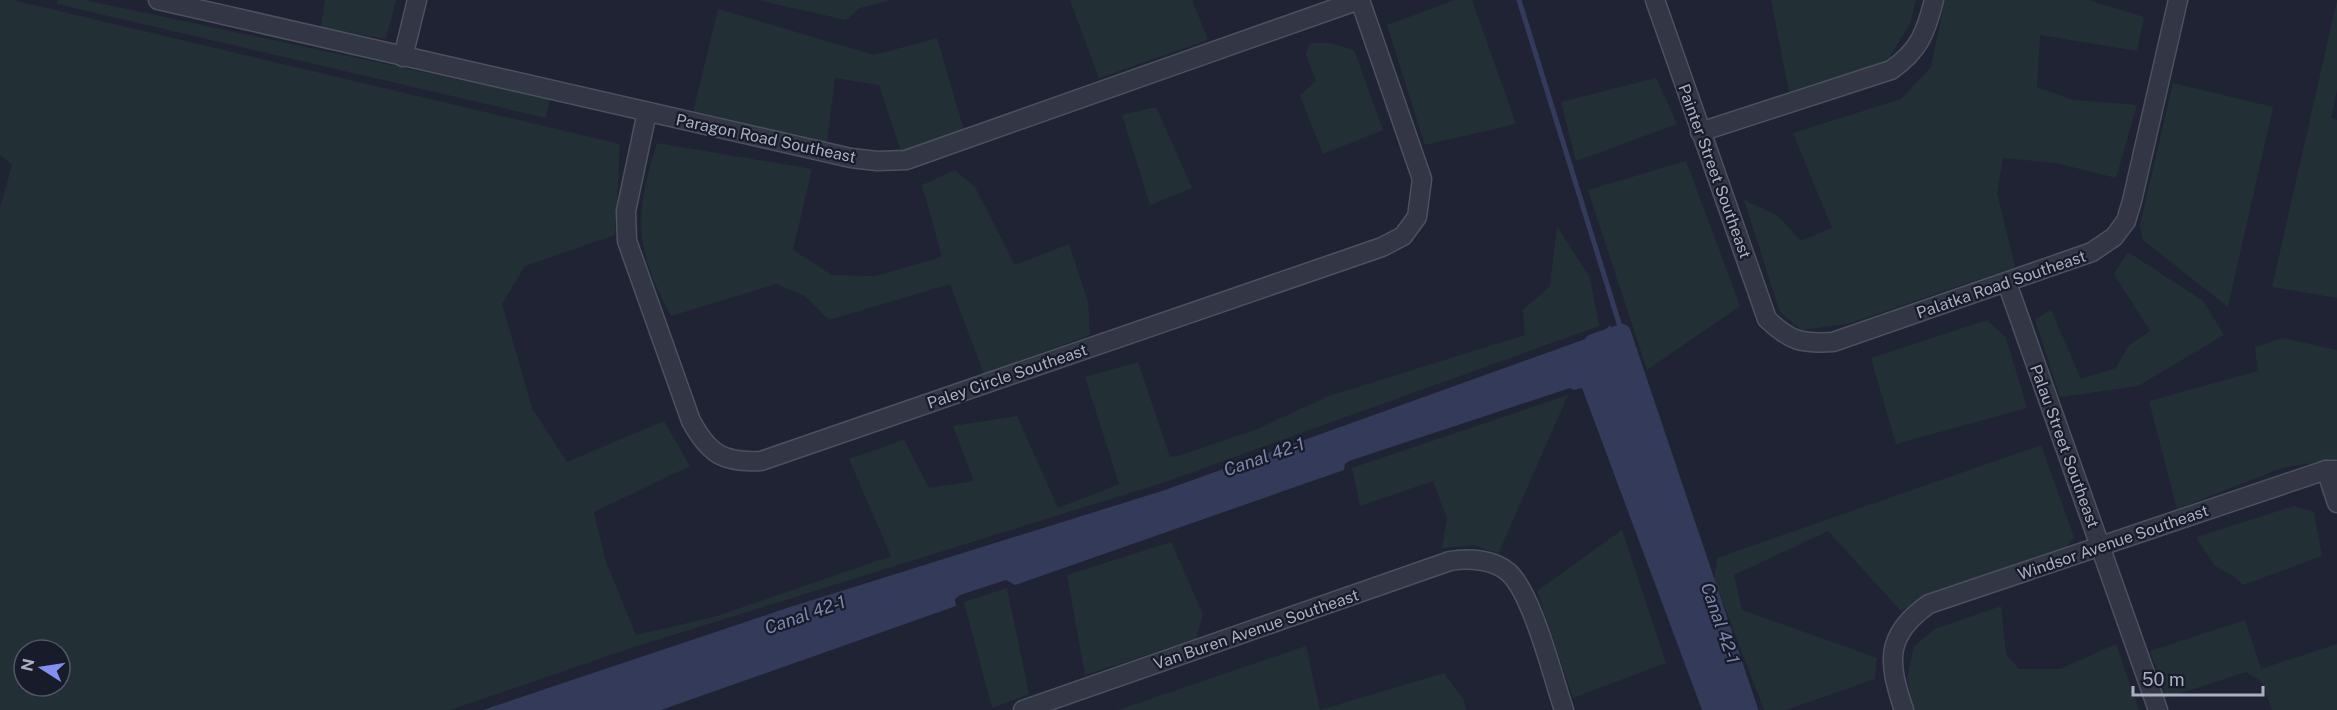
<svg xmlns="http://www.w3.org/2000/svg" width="2337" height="710" viewBox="0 0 2337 710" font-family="'Public Sans',sans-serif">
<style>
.green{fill:#223036;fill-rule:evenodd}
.water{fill:#343a5a}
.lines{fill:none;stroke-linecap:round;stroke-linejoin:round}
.stream{stroke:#343a5a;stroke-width:5}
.canal{stroke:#343a5a;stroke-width:18}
.street-casing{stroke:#4d5060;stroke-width:21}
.street{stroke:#333644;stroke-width:18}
.labels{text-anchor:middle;stroke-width:4.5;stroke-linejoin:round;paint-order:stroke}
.street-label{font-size:16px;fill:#acafc2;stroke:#181b29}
.water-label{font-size:18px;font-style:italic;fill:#7e86ad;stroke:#181b29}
</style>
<rect width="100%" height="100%" fill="#202333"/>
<g class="green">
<path d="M 0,0 L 13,0 L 620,144 L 615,235 L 525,266 L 502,304 L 532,408 L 567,462 L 664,421 L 690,466 L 594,512 L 606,562 L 636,635 L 714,617 L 891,556 L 849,459 L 904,440 L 929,488 L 974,481 L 953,426 L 1017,416 L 1058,508 L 1119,484 L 1085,377 L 1138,362 L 1170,457 L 1181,455 L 1257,429 L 1329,396 L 1525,335 L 1523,310 L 1550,286 L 1557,226 L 1590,278 L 1599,326 L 1162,483 L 631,648 L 450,710 L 0,710 L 0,208 L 12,165 L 0,155 ZM 24,650 L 60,650 L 60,686 L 24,686 Z"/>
<path d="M 58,0 L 85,0 L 550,99 L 546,118 L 57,4 Z"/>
<path d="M 325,0 L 396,0 L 386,39 L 321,28 Z"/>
<path d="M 757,0 L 891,0 L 860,8 L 846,20 Z"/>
<path d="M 1070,0 L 1192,0 L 1208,40 L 1099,78 Z"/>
<path d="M 1455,0 L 1472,0 L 1516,124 L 1425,145 L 1387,25 Z"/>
<path d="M 1771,0 L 1916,0 L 1910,24 L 1887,61 L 1789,92 Z"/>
<path d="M 1945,0 L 2088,0 L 2144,17 L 2137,51 L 2040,35 L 2037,87 L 2073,100 L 2137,105 L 2116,178 L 2056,163 L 2003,158 L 1997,193 L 2015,267 L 1848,324 L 1801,330 L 1780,312 L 1744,200 L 1778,216 L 1801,241 L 1832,228 L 1793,133 L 1901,99 L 1931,67 Z"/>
<path d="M 2337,0 L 2337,90 L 2331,118 L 2337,120 L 2337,298 L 2272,287 Z"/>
<path d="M 718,9 L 874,55 L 937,38 L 964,130 L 901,151 L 879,85 L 835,78 L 827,142 L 693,112 Z"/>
<path d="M 1310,43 L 1331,43 L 1354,50 L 1383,130 L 1323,154 L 1300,95 L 1316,81 L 1306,55 Z"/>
<path d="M 1656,78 L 1677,124 L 1576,161 L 1561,102 Z"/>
<path d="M 2173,83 L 2273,107 L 2228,307 L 2143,240 L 2140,225 Z"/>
<path d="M 1156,107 L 1192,188 L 1150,205 L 1122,115 Z"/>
<path d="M 657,143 L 812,169 L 793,250 L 832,275 L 875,276 L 942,257 L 922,185 L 955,170 L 975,187 L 1015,265 L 1069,244 L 1088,302 L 1090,335 L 984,374 L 950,284 L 829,320 L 805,296 L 776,284 L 671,316 C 634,247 634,216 657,143 Z"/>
<path d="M 1686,161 L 1740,306 L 1647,370 L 1588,190 Z"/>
<path d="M 2128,252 L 2203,301 L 2224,335 L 2138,386 L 2060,397 L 2035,319 L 2051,310 L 2081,379 L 2116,368 L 2128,346 L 2150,331 L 2114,274 Z"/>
<path d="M 1987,320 L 2006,338 L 2027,408 L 1896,444 L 1871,358 Z"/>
<path d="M 2283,338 L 2337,350 L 2337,459 L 2282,468 L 2177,509 L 2149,401 L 2258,371 L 2255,347 Z"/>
<path d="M 1568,395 L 1498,554 L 1475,545 L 1442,548 L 1447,518 L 1433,481 L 1360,506 L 1352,468 Z"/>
<path d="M 2041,445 L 2074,537 L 2065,548 L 1916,603 L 1901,611 L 1828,531 L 1734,575 L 1742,610 L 1877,658 L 1875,679 L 1786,710 L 1764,710 L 1714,579 L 1717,558 Z"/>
<path d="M 2294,506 L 2314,512 L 2322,556 L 2243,585 L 2235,577 L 2215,566 L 2196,537 Z"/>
<path d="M 1622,530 L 1666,663 L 1573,698 L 1537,591 Z"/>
<path d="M 1171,542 L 1203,614 L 1196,639 L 1085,675 L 1067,575 Z"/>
<path d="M 1007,588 L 1029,694 L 992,708 L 964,602 Z"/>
<path d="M 2001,606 L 2006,654 L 2019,669 L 2060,669 L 2116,644 L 2139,710 L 1912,710 L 1907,678 L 1914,646 L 1935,629 Z"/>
<path d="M 2245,620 L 2261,669 L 2337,644 L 2337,710 L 2272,710 L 2261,681 L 2246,672 L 2166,698 L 2150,651 Z"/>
<path d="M 1306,646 L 1320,710 L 1444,673 L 1464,700 L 1466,710 L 1118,710 Z"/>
</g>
<path class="water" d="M 1610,325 L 1747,710 L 1702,710 L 1582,388 L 1574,390 L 1570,388 L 1349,461 L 1345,464 L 1344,470 L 1015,585 L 1006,580 L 960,595 L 955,599 L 956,606 L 661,710 L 483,710 L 790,607 L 1165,490 L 1602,333 Z"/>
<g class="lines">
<path class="stream" d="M 1519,0 L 1622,333"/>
<path class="canal" d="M 1593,343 L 1622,333 L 1749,710"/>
<g class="street-casing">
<g id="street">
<path d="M 158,0 L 851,158 L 877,161 L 906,160 L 1359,0"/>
<path d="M 1655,0 L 1767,319 C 1790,341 1801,344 1833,342 L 2092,252 L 2114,237 L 2126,221 L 2132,201 L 2178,0"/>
<path d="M 403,57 L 417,0"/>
<path d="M 647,112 L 626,211 L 627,241 L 691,421 C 709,454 723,463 761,461 L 1382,247 L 1403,236 L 1417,217 L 1422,179 L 1360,0"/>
<path d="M 1700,132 L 1891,70 C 1919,51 1926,32 1934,0"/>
<path d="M 2007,283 L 2158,710"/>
<path d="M 2326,470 L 2337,503"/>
<path d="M 1023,710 L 1450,561 C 1468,558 1493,559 1508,572 C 1532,592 1553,678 1564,710"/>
<path d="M 1904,710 C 1888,663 1884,635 1929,604 L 2326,470 L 2337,470"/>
</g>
</g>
<use href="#street" class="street"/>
</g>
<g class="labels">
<g class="street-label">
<text transform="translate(766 138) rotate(12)" y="6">Paragon Road Southeast</text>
<text transform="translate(1715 171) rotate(70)" y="6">Painter Street Southeast</text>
<text transform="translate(2001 284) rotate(-19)" y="6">Palatka Road Southeast</text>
<text transform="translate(1007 376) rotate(-19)" y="6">Paley Circle Southeast</text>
<text transform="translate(2065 446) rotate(70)" y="6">Palau Street Southeast</text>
<text transform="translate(2113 542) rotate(-19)" y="6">Windsor Avenue Southeast</text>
<text transform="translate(1256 629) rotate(-19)" y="6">Van Buren Avenue Southeast</text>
</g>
<g class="water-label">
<text transform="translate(1264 457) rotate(-19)" y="6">Canal 42-1</text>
<text transform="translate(805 615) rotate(-19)" y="6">Canal 42-1</text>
<text transform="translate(1720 623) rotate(71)" y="6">Canal 42-1</text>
</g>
</g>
<g transform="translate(42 668) rotate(282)"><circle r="28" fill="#181b29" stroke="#535666" stroke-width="1.5"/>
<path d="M0-4.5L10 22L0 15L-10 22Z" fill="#8291f1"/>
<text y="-9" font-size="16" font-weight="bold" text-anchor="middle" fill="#acafc2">N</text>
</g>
<path d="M2133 686v9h130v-9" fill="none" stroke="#acafc2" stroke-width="3"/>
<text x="2142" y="686" font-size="18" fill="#acafc2" stroke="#181b29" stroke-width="4.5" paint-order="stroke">50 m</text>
</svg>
